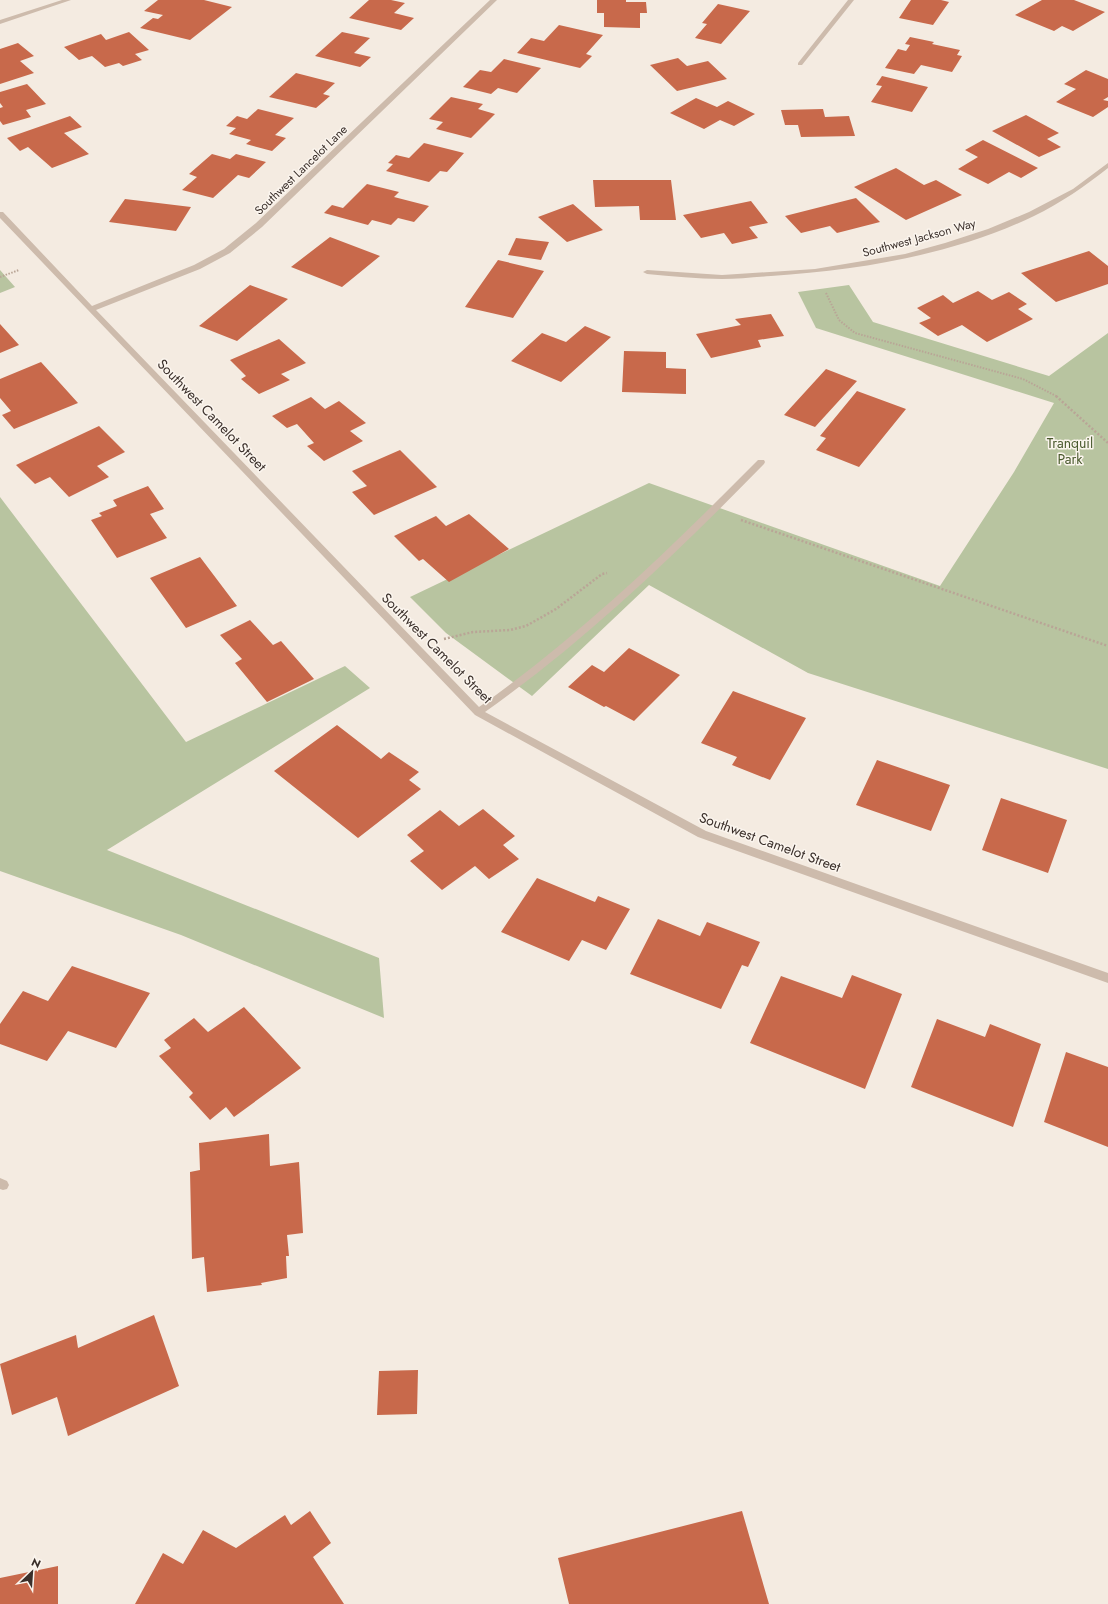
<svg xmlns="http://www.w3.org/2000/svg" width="1108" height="1604" viewBox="0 0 1108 1604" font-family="Jost,sans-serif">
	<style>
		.green { fill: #b8c4a0 }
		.building { fill: #c8694b }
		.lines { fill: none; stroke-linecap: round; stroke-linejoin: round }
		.path-far1 { stroke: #b9a596; stroke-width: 2; stroke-dasharray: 1.5 1.5; stroke-linecap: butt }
		.path { stroke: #b9a596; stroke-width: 2.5; stroke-dasharray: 2 2; stroke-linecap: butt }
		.minor { fill: #cdbbac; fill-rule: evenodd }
		.labels { text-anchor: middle; stroke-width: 3; stroke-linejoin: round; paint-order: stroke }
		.far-street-label { font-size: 12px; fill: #3b302b; stroke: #fbf5ee }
		.street-label { font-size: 14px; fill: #3b302b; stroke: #fbf5ee }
		.park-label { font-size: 14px; fill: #4a5a2e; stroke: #fbf5ee }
	</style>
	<rect width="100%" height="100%" fill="#f4ebe1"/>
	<path class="green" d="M 0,270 L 15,287 L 0,293 Z
		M 849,285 L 873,322 L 1049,376 L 1108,333 L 1108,769 L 808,673 L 649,585 L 532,696 L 446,633 L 410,597 L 649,483 L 940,586 L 1014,472 L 1054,403 L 816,328 L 798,292 Z
		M 0,497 L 186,742 L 345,666 L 370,688 L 107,850 L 379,958 L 384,1018 L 181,935 L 0,871 Z"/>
	<path class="building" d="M 158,0 L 204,0 L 232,7 L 190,40 L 140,28 L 153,18 L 158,19 L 163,15 L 144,11 Z
		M 369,0 L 391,0 L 405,3 L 394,13 L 414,18 L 401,30 L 349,18 Z
		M 597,0 L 626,0 L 626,2 L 646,2 L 647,13 L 640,13 L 640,28 L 604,27 L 604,13 L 597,13 Z
		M 911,0 L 941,0 L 949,2 L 933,25 L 899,18 Z
		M 1042,0 L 1074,0 L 1105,12 L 1073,31 L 1062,26 L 1054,31 L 1015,15 Z
		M 718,4 L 750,11 L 721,44 L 695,38 L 707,24 L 702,23 Z
		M 559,25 L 603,35 L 586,54 L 592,56 L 580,68 L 517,53 L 531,38 L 544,41 Z
		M 129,32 L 149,50 L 135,54 L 142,60 L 123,66 L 119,63 L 105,67 L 92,56 L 79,60 L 64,47 L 101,34 L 106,40 Z
		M 342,32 L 370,38 L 354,53 L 371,57 L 360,67 L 315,56 Z
		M 910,37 L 934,42 L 932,44 L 960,50 L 957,55 L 962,56 L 952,72 L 921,65 L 914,74 L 885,68 L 898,49 L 906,51 L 910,45 L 905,44 Z
		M 18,43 L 34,56 L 20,61 L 34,73 L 0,84 L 0,49 Z
		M 678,58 L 687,66 L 708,61 L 727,79 L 677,91 L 650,65 Z
		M 504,59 L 541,68 L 517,93 L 498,88 L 491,94 L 463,87 L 480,70 L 491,72 Z
		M 1086,70 L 1108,79 L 1108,97 L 1103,100 L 1108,101 L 1108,107 L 1093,117 L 1056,102 L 1076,89 L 1064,84 Z
		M 296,73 L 335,83 L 323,94 L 330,96 L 316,108 L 269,97 Z
		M 882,76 L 928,87 L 912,112 L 871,102 L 882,86 L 876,85 Z
		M 27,84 L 46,104 L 26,110 L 31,117 L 3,125 L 0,121 L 0,108 L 3,107 L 0,103 L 0,92 Z
		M 451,97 L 483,104 L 478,109 L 495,114 L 471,138 L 436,129 L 443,122 L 429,119 Z
		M 696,98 L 717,107 L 728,101 L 755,114 L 734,126 L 720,120 L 704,129 L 670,113 Z
		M 258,109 L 294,118 L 275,135 L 286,138 L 272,151 L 246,144 L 251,140 L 229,134 L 236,128 L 226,126 L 237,116 L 247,119 Z
		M 823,109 L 825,117 L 849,116 L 855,136 L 801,137 L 798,125 L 785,125 L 781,110 Z
		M 1026,115 L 1059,133 L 1047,139 L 1061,147 L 1039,157 L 992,131 Z
		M 70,116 L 82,127 L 64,133 L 89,154 L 52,168 L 28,147 L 20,151 L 7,138 Z
		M 983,140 L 1038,168 L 1021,178 L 1009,172 L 988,184 L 958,169 L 978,157 L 965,150 Z
		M 424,143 L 464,153 L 447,172 L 440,171 L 429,182 L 386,171 L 393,164 L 388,163 L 396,155 L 409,158 Z
		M 212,154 L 230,159 L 236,154 L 266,162 L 249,178 L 238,175 L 213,198 L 182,190 L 197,177 L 189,174 Z
		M 896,168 L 924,185 L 936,180 L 962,195 L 906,220 L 854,187 Z
		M 593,180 L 671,180 L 676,220 L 640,220 L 639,206 L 595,207 Z
		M 367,184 L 399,192 L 394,197 L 429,206 L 414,222 L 398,218 L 391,225 L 372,220 L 368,225 L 324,213 L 332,205 L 343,208 Z
		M 856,198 L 880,222 L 837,233 L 830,226 L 801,233 L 785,216 Z
		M 125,199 L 191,207 L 176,231 L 109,222 Z
		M 751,201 L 768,223 L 749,227 L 758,238 L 732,244 L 724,233 L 701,238 L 683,215 Z
		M 573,204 L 603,230 L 567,242 L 538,217 Z
		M 330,237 L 380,256 L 342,287 L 291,267 Z
		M 516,238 L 549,242 L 541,260 L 508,255 Z
		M 1089,251 L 1108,266 L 1108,284 L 1056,302 L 1021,273 Z
		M 498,260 L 544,271 L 513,318 L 465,307 Z
		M 250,285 L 288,299 L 237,341 L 199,326 Z
		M 978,291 L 992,300 L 1009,292 L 1027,304 L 1018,309 L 1033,319 L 987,342 L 962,325 L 938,336 L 919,323 L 931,318 L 917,308 L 943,295 L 953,303 Z
		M 771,314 L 784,336 L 758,340 L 761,347 L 711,358 L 696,334 L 741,325 L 735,319 Z
		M 0,324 L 19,345 L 0,353 Z
		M 585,326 L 611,337 L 561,382 L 511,361 L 542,333 L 566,342 Z
		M 279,339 L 306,363 L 281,374 L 290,380 L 259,394 L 241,379 L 246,376 L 230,360 Z
		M 624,351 L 666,352 L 666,368 L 686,369 L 686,394 L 622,392 Z
		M 41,362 L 78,403 L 14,429 L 2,415 L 11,411 L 0,398 L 0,379 Z
		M 826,369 L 857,381 L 815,427 L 784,415 Z
		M 857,391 L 906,409 L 859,467 L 816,450 L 826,438 L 820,436 Z
		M 311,397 L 325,409 L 339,401 L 366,423 L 350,431 L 363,441 L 324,461 L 307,446 L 314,443 L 297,424 L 287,428 L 272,416 Z
		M 99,426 L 125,452 L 97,466 L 109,477 L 69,497 L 50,477 L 35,484 L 16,465 Z
		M 400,450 L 437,487 L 374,515 L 352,492 L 367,486 L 352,471 Z
		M 148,486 L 164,509 L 150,514 L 167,538 L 117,558 L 91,520 L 102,516 L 99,513 L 117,506 L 113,500 Z
		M 469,514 L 509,549 L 449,582 L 423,559 L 419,561 L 394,536 L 436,516 L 446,526 Z
		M 200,557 L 237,606 L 186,628 L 150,578 Z
		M 250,620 L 273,645 L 281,641 L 314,679 L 267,702 L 235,663 L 242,659 L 220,635 Z
		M 629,648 L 680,675 L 634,721 L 606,706 L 604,707 L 568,687 L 592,665 L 604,672 Z
		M 733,691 L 806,718 L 770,780 L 732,765 L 737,757 L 701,743 Z
		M 337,725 L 381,759 L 389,752 L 419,772 L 409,780 L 421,789 L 358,838 L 274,771 Z
		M 877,760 L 950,785 L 931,831 L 856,805 Z
		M 1001,798 L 1067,820 L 1048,873 L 982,850 Z
		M 483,809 L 515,836 L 503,845 L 519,859 L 489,879 L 475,866 L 442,890 L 410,861 L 424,851 L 407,835 L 440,810 L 459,826 Z
		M 537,878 L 595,902 L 598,896 L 630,909 L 606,950 L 582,940 L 569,961 L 501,932 Z
		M 658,919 L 700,936 L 707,922 L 760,942 L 748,967 L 742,965 L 721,1009 L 630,974 Z
		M 72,966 L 150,993 L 116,1048 L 68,1031 L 47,1061 L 0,1044 L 0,1024 L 23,991 L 48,1001 Z
		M 852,975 L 902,994 L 865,1089 L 750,1043 L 781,976 L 842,998 Z
		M 244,1007 L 301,1068 L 234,1117 L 226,1107 L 210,1120 L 189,1097 L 193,1093 L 159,1056 L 171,1048 L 164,1040 L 194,1018 L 208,1032 Z
		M 937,1019 L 985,1037 L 990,1024 L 1041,1044 L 1013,1127 L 911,1087 Z
		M 1066,1052 L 1108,1067 L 1108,1147 L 1044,1122 Z
		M 269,1134 L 270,1166 L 299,1162 L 303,1233 L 287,1235 L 289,1256 L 286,1256 L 287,1278 L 261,1283 L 262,1285 L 207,1292 L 204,1257 L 192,1259 L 190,1172 L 200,1170 L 199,1143 Z
		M 154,1315 L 179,1386 L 68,1436 L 57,1397 L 12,1415 L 0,1364 L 76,1335 L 78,1348 Z
		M 418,1370 L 417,1414 L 377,1415 L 379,1371 Z
		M 310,1511 L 331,1543 L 313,1557 L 344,1604 L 135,1604 L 163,1553 L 183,1564 L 203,1530 L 236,1548 L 285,1515 L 291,1525 Z
		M 742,1511 L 769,1604 L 569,1604 L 558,1558 Z
		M 58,1566 L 58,1604 L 0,1604 L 0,1578 Z"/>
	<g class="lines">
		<path class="path-far1" d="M 0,277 L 19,270
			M 826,293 L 839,320 L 855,333 L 1023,379 L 1058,397"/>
		<path class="path" d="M 1056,396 L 1108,443
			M 741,520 L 1108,646
			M 444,639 L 473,632 L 510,630 L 526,626 L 556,609 L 602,574 L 607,573"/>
		<path class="minor" d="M 62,0 L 71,0 L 0,24 L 0,20 Z
			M 490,0 L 497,0 L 262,227 L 230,253 L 200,269 L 96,310 L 479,707 C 581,635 670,549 758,460 L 764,460 L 765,462 L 764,464 C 677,553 588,639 485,712 L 706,831 L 1108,973 L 1108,983 L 698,837 L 475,715 L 0,218 L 0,212 L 3,212 L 92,306 L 194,265 L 224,249 L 256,223 Z
			M 848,0 L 854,0 L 802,65 L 798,65 L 798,63 Z
			M 1108,163 L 1108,168 C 1085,186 1061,203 1034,216 C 953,255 860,270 771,276 C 755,277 738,279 722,279 C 697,279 672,276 647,274 L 643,272 L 647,270 L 722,275 L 815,269 L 905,254 L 945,243 L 988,229 L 1029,212 L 1073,189 Z
			M 0,1178 L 7,1181 L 9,1185 L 7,1189 L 3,1190 L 0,1189 Z"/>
	</g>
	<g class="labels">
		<g class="far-street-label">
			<text transform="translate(301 170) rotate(-44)" y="4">Southwest Lancelot Lane</text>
			<text transform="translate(919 238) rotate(-15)" y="4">Southwest Jackson Way</text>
		</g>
		<g class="street-label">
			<text transform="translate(212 415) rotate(46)" y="5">Southwest Camelot Street</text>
			<text transform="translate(437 648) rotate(45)" y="5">Southwest Camelot Street</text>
			<text transform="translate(770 842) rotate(20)" y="5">Southwest Camelot Street</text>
		</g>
		<g class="park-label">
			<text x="1070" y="448">Tranquil<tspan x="1070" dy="16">Park</tspan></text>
		</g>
	</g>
	<g transform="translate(32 1572) rotate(25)" stroke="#fbf5ee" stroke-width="3" paint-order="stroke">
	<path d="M0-3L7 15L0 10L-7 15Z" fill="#3b302b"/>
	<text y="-6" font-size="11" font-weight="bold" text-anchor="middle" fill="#3b302b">N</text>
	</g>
</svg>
